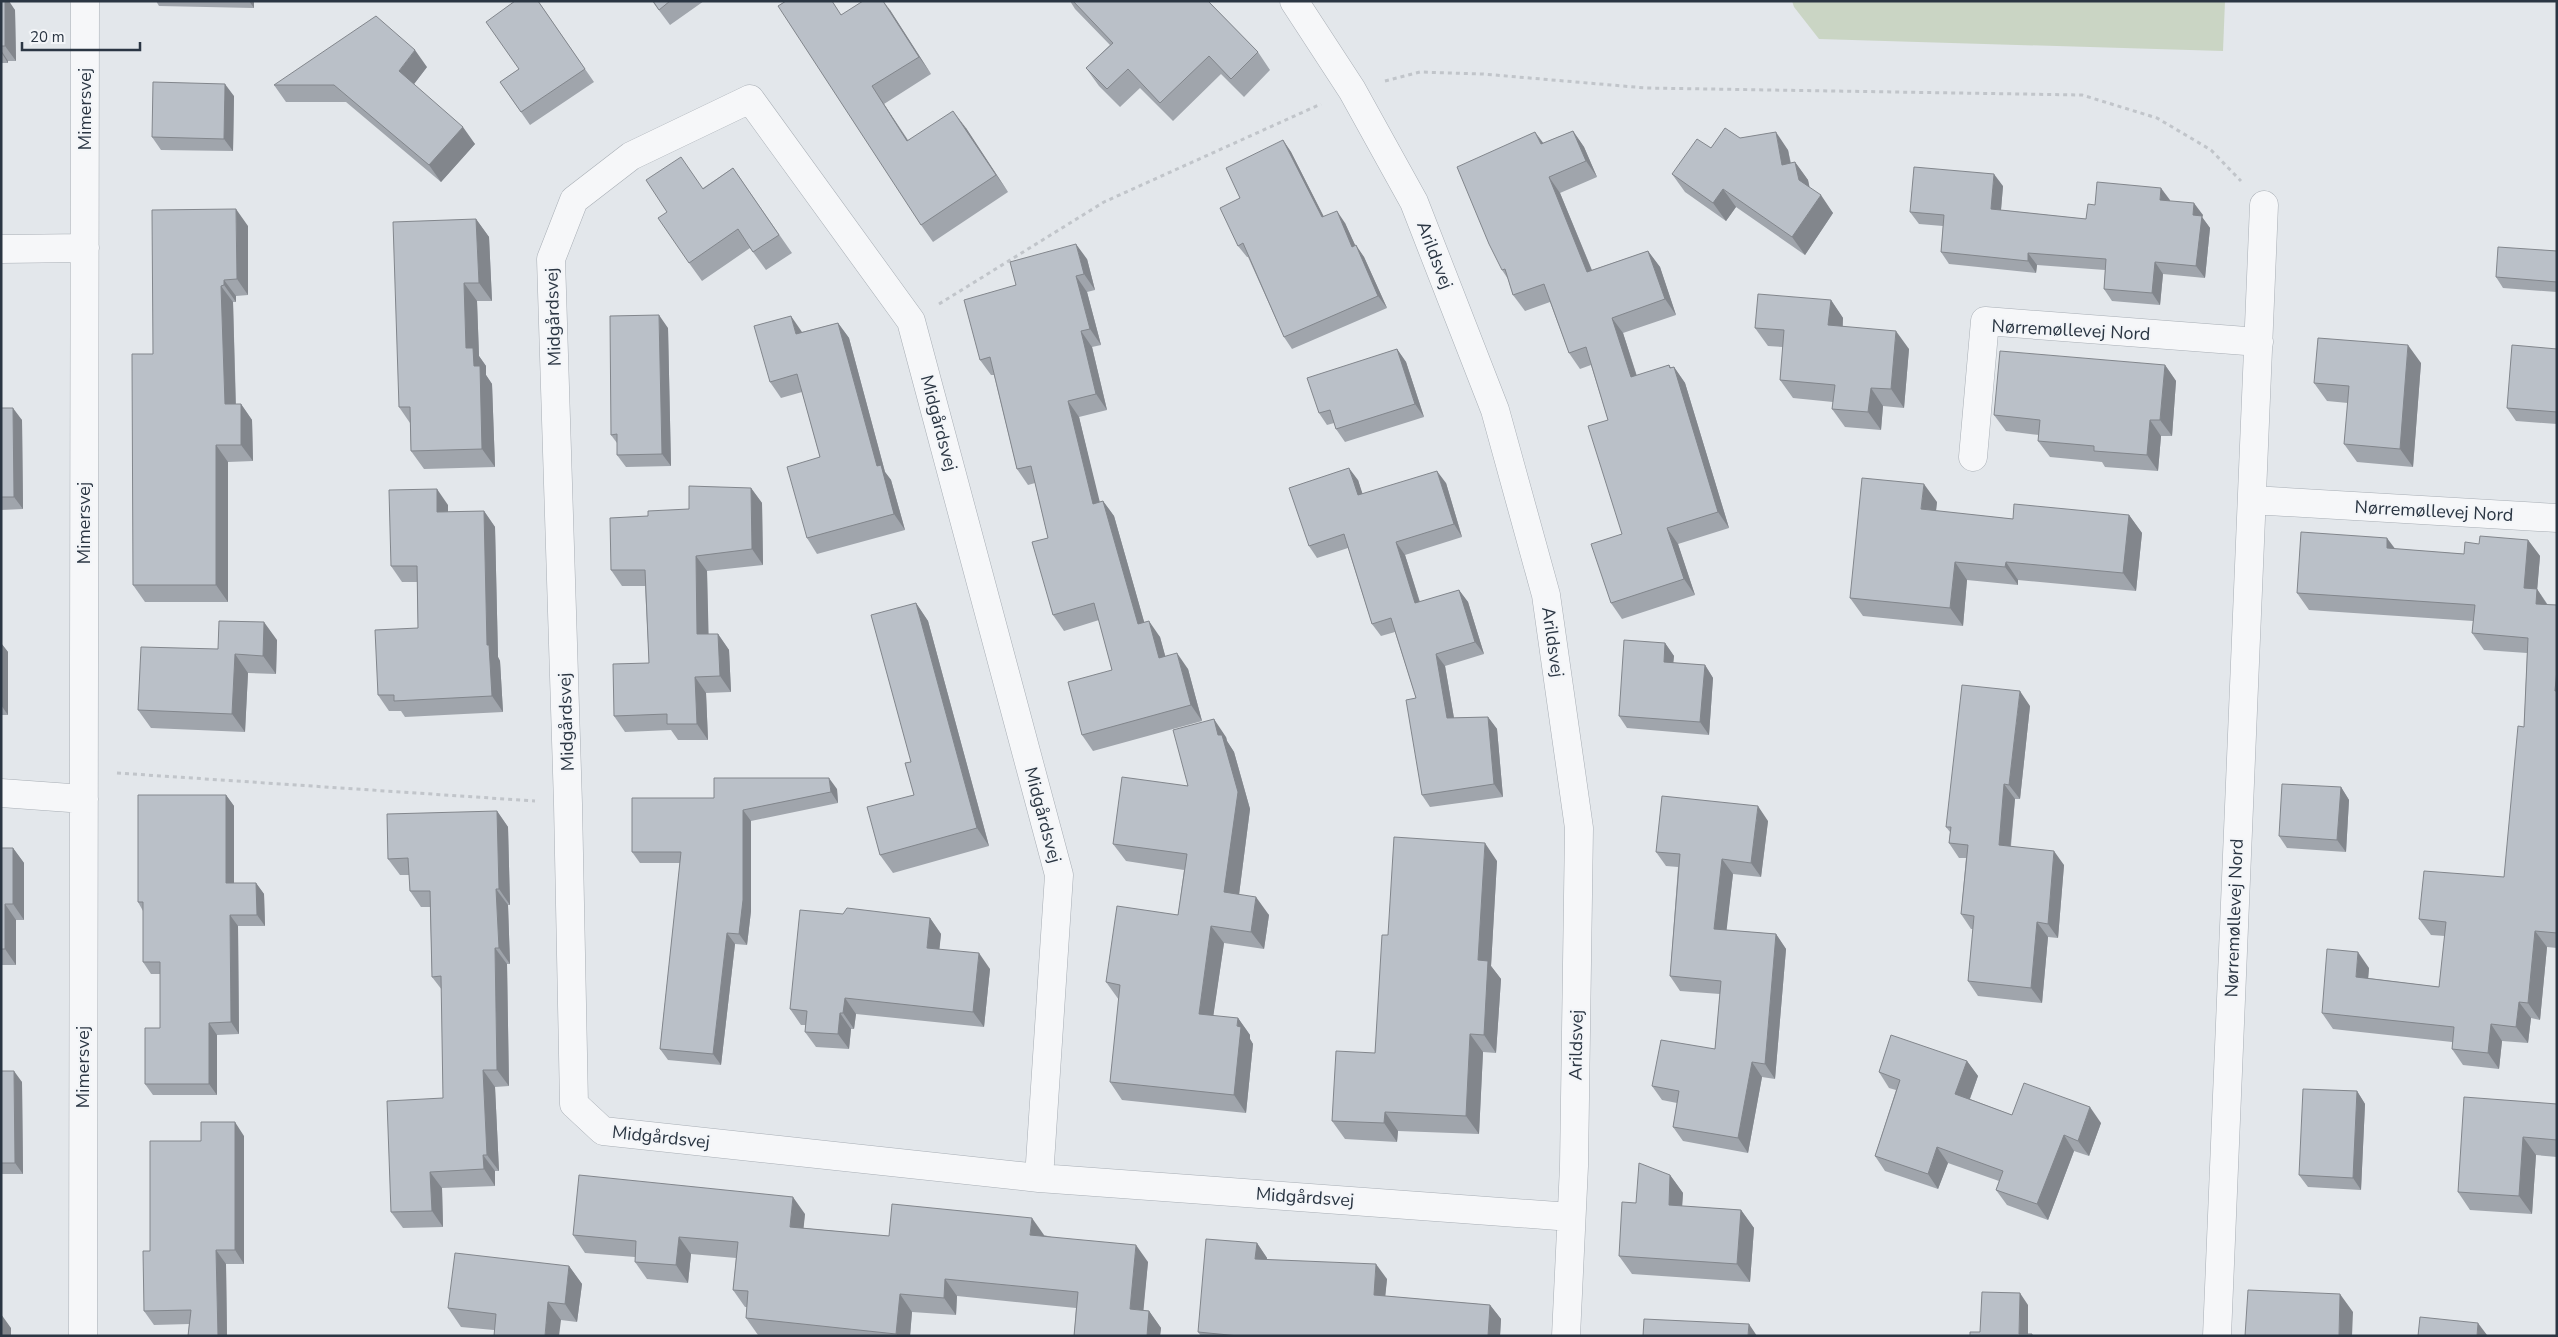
<svg xmlns="http://www.w3.org/2000/svg" width="2558" height="1337" viewBox="0 0 2558 1337" font-family="'Nunito Sans',sans-serif">
	<style>
		.green { fill: #cad5c4 }
		.lines { fill: none; stroke-linecap: round; stroke-linejoin: round }
		.street-casing { stroke: #a8aeb5; stroke-width: 29 }
		.path { stroke: #c1c5ca; stroke-width: 3; stroke-dasharray: 4 4; stroke-linecap: butt }
		.street { stroke: #f6f7f9; stroke-width: 28 }
		.wall { fill: #a0a5ac }
		.shaded-wall { fill: #82868c }
		.building { fill: #bac0c8; stroke: #82868c }
		.labels { text-anchor: middle; stroke-width: 4; stroke-linejoin: round; paint-order: stroke }
		.street-label { font-size: 18px; fill: #2b3643; stroke: #f3f5f8 }
	</style>
	<rect width="100%" height="100%" fill="#e3e7eb"/>
	<path class="green" d="M 1792,1 L 2225,1 L 2223,51 L 1819,39 L 1794,7 Z"/>
	<g class="lines">
		<defs>
			<path id="street" d="M 1294,1 L 1352,90 L 1414,202 L 1495,410 L 1546,595 L 1579,828 L 1574,1166 L 1566,1336
				M 1,249 L 85,248
				M 1973,457 L 1985,321 L 2259,342
				M 2252,500 L 2557,518
				M 1,793 L 84,799
				M 1039,1178 L 1059,875 L 911,321 L 750,99 L 631,156 L 574,200 L 551,259 L 568,804 L 574,1104 L 603,1131 L 1039,1178 L 1571,1217
				M 83,1336 L 85,1
				M 2217,1336 L 2264,205"/>
		</defs>
		<use href="#street" class="street-casing"/>
		<path class="path" d="M 1385,81 L 1420,72 L 1483,74 L 1646,88 L 2082,95 L 2157,118 L 2211,150 L 2241,181
			M 939,304 L 1104,202 L 1321,104
			M 117,773 L 535,801"/>
		<use href="#street" class="street"/>
	</g>
	<path class="wall" d="M 1,1 L 15,10 L 16,61 L 8,61 L 8,63 L 1,63 Z
		M 156,1 L 254,1 L 254,8 L 159,6 Z
		M 538,1 L 594,82 L 530,125 L 500,82 L 519,69 Z
		M 652,1 L 704,1 L 670,25 Z
		M 786,1 L 832,1 L 841,15 L 890,10 L 931,74 L 884,104 L 908,140 L 966,128 L 1008,192 L 933,242 L 921,225 Z
		M 1070,1 L 1208,1 L 1258,52 L 1270,70 L 1244,97 L 1221,74 L 1173,121 L 1140,88 L 1120,107 L 1099,86 L 1086,68 L 1110,45 L 1075,9 Z
		M 427,67 L 414,84 L 475,144 L 441,182 L 346,102 L 286,102 L 274,85 Z
		M 234,96 L 233,151 L 161,150 L 152,137 Z
		M 1573,131 L 1584,147 L 1597,177 L 1560,193 L 1592,270 L 1648,251 L 1660,267 L 1676,315 L 1623,333 L 1637,376 L 1669,365 L 1671,368 L 1674,367 L 1685,383 L 1729,528 L 1678,544 L 1695,595 L 1622,619 L 1611,603 L 1622,534 L 1608,420 L 1591,365 L 1580,369 L 1569,353 L 1550,302 L 1525,311 L 1513,295 L 1508,279 L 1502,270 L 1543,143 Z
		M 1740,138 L 1788,150 L 1791,163 L 1795,162 L 1808,180 L 1809,187 L 1833,213 L 1805,255 L 1736,207 L 1726,221 L 1685,192 L 1672,174 L 1711,148 Z
		M 1283,140 L 1291,152 L 1324,217 L 1345,223 L 1355,245 L 1364,257 L 1387,308 L 1292,349 L 1284,337 L 1248,257 L 1247,257 L 1238,246 L 1240,198 Z
		M 733,168 L 792,253 L 766,270 L 750,248 L 702,281 L 689,263 L 703,188 Z
		M 2003,186 L 2001,210 L 2086,219 L 2095,205 L 2170,200 L 2170,201 L 2203,215 L 2202,217 L 2210,228 L 2205,278 L 2163,274 L 2160,305 L 2112,301 L 2104,289 L 2105,270 L 2037,265 L 2036,273 L 1949,264 L 1941,252 L 1943,226 L 1919,224 L 1910,212 Z
		M 476,219 L 489,237 L 492,301 L 477,301 L 479,356 L 486,366 L 486,375 L 492,384 L 495,467 L 424,469 L 411,451 L 410,423 L 399,407 Z
		M 248,226 L 248,295 L 236,296 L 236,302 L 233,302 L 236,404 L 241,404 L 252,420 L 253,461 L 228,462 L 228,602 L 145,602 L 133,585 L 153,354 Z
		M 2557,251 L 2557,292 L 2503,288 L 2496,277 Z
		M 1087,259 L 1095,290 L 1087,292 L 1101,345 L 1092,347 L 1107,410 L 1079,417 L 1099,502 L 1103,501 L 1114,516 L 1144,622 L 1160,637 L 1165,656 L 1188,669 L 1202,721 L 1093,751 L 1082,735 L 1112,670 L 1099,620 L 1064,631 L 1053,615 L 1048,538 L 1035,483 L 1028,485 L 1017,469 L 994,375 L 991,375 L 980,360 L 1016,285 Z
		M 1831,300 L 1843,318 L 1843,326 L 1909,349 L 1904,408 L 1883,406 L 1881,430 L 1845,427 L 1832,409 L 1833,402 L 1793,398 L 1780,380 L 1783,347 L 1768,346 L 1755,328 Z
		M 838,323 L 849,338 L 885,472 L 891,480 L 905,530 L 817,554 L 807,538 L 820,457 L 802,392 L 781,398 L 770,382 L 802,332 Z
		M 668,328 L 671,466 L 626,467 L 617,455 L 617,443 L 611,435 Z
		M 1397,349 L 1406,362 L 1424,417 L 1345,442 L 1336,429 L 1334,423 L 1327,425 L 1319,413 Z
		M 2557,349 L 2557,424 L 2516,421 L 2507,408 Z
		M 2421,363 L 2413,467 L 2357,462 L 2344,444 L 2348,403 L 2327,401 L 2314,383 Z
		M 2165,365 L 2176,381 L 2172,436 L 2161,436 L 2158,471 L 2105,467 L 2102,462 L 2050,457 L 2038,441 L 2039,435 L 2006,431 L 1994,415 Z
		M 1,408 L 22,420 L 23,509 L 1,510 Z
		M 1358,480 L 1362,494 L 1446,483 L 1462,537 L 1405,555 L 1420,602 L 1459,590 L 1468,602 L 1484,654 L 1445,666 L 1454,718 L 1488,717 L 1497,729 L 1503,797 L 1430,807 L 1422,795 L 1416,698 L 1395,632 L 1381,636 L 1372,624 L 1348,548 L 1317,558 L 1309,546 Z
		M 751,488 L 762,503 L 763,565 L 707,571 L 708,634 L 718,634 L 729,650 L 731,692 L 706,693 L 708,740 L 678,740 L 671,730 L 625,732 L 614,716 L 649,663 L 645,586 L 622,586 L 611,570 L 648,516 L 689,509 Z
		M 1937,502 L 1936,511 L 2013,519 L 2129,515 L 2142,533 L 2136,591 L 2018,580 L 2018,585 L 1967,580 L 1963,626 L 1863,616 L 1850,598 Z
		M 448,505 L 448,512 L 484,511 L 495,527 L 498,657 L 500,661 L 503,712 L 405,717 L 401,711 L 389,711 L 378,695 L 418,628 L 417,582 L 402,582 L 391,566 Z
		M 2528,540 L 2540,556 L 2537,589 L 2548,605 L 2557,605 L 2557,948 L 2547,947 L 2540,1020 L 2531,1018 L 2528,1043 L 2502,1041 L 2499,1069 L 2463,1065 L 2452,1049 L 2452,1042 L 2333,1029 L 2322,1013 L 2369,968 L 2368,978 L 2439,987 L 2445,936 L 2431,935 L 2419,919 L 2504,877 L 2524,727 L 2527,653 L 2484,650 L 2472,633 L 2473,621 L 2309,610 L 2297,593 L 2395,549 L 2464,554 L 2479,544 Z
		M 916,603 L 928,621 L 989,846 L 893,873 L 880,855 L 914,795 L 911,762 Z
		M 277,640 L 276,674 L 248,673 L 245,732 L 151,728 L 138,710 L 218,649 Z
		M 1,643 L 8,652 L 8,715 L 1,715 Z
		M 1665,643 L 1674,656 L 1673,663 L 1705,665 L 1713,678 L 1709,735 L 1627,728 L 1619,716 Z
		M 2030,706 L 2020,799 L 2015,799 L 2011,846 L 2064,865 L 2058,938 L 2048,937 L 2042,1003 L 1978,996 L 1968,981 L 1973,929 L 1971,929 L 1961,914 L 1966,858 L 1959,858 L 1949,843 L 1950,832 L 1946,827 Z
		M 1226,737 L 1227,741 L 1234,752 L 1250,809 L 1239,895 L 1269,915 L 1264,949 L 1224,943 L 1213,1016 L 1238,1018 L 1250,1035 L 1250,1039 L 1253,1044 L 1246,1113 L 1122,1100 L 1110,1082 L 1119,1000 L 1106,982 L 1178,915 L 1184,870 L 1126,861 L 1113,844 L 1188,786 Z
		M 2341,787 L 2349,800 L 2346,852 L 2287,848 L 2279,836 Z
		M 837,789 L 838,803 L 751,821 L 751,911 L 747,945 L 735,944 L 721,1065 L 668,1060 L 660,1049 L 680,863 L 640,863 L 632,852 L 714,798 Z
		M 226,795 L 234,806 L 234,883 L 256,883 L 264,894 L 265,926 L 238,926 L 239,1034 L 217,1035 L 217,1095 L 153,1095 L 145,1084 L 160,1028 L 160,974 L 151,974 L 143,962 L 143,911 L 138,902 Z
		M 497,811 L 508,827 L 510,905 L 508,905 L 510,964 L 507,964 L 509,1086 L 495,1087 L 499,1171 L 495,1171 L 495,1186 L 442,1188 L 443,1227 L 403,1228 L 391,1212 L 443,1098 L 442,990 L 432,977 L 430,907 L 421,907 L 410,891 L 409,875 L 400,875 L 388,859 Z
		M 1768,821 L 1761,877 L 1733,874 L 1726,930 L 1776,934 L 1786,949 L 1775,1079 L 1762,1077 L 1748,1153 L 1683,1141 L 1673,1127 L 1677,1103 L 1662,1100 L 1652,1086 L 1715,1049 L 1720,994 L 1680,991 L 1670,976 L 1678,867 L 1666,866 L 1656,852 Z
		M 1,848 L 13,848 L 24,863 L 24,920 L 16,920 L 16,965 L 1,965 Z
		M 1497,861 L 1491,966 L 1501,979 L 1496,1053 L 1483,1052 L 1479,1134 L 1398,1131 L 1397,1142 L 1345,1139 L 1332,1121 L 1375,1053 L 1388,935 Z
		M 843,914 L 930,918 L 941,934 L 939,949 L 990,969 L 984,1027 L 856,1014 L 854,1029 L 851,1029 L 849,1049 L 816,1047 L 805,1032 L 806,1025 L 801,1025 L 790,1009 Z
		M 1,1040 L 2,1041 L 2,1071 L 22,1082 L 23,1174 L 1,1174 Z
		M 1967,1061 L 1978,1076 L 1970,1099 L 2012,1115 L 2101,1123 L 2089,1156 L 2074,1151 L 2048,1220 L 2007,1205 L 1996,1190 L 1999,1181 L 1948,1163 L 1938,1189 L 1885,1171 L 1875,1156 L 1896,1090 L 1889,1088 L 1879,1072 Z
		M 2357,1091 L 2365,1104 L 2361,1190 L 2308,1187 L 2299,1175 Z
		M 2557,1104 L 2557,1157 L 2536,1155 L 2532,1214 L 2470,1210 L 2458,1192 Z
		M 244,1136 L 244,1264 L 226,1264 L 227,1336 L 188,1336 L 189,1324 L 154,1325 L 144,1311 L 150,1251 L 201,1141 Z
		M 1670,1175 L 1683,1193 L 1682,1206 L 1741,1210 L 1754,1228 L 1750,1282 L 1632,1274 L 1619,1256 L 1636,1203 Z
		M 805,1214 L 803,1228 L 889,1236 L 1044,1235 L 1148,1262 L 1143,1310 L 1149,1311 L 1161,1328 L 1160,1336 L 1074,1336 L 1076,1308 L 957,1296 L 956,1315 L 912,1312 L 910,1336 L 764,1336 L 758,1335 L 746,1318 L 747,1307 L 745,1307 L 733,1290 L 736,1258 L 691,1254 L 688,1283 L 647,1279 L 635,1262 L 635,1257 L 585,1253 L 573,1235 Z
		M 1257,1243 L 1267,1258 L 1267,1260 L 1387,1279 L 1385,1296 L 1490,1305 L 1501,1319 L 1500,1336 L 1201,1336 L 1198,1332 Z
		M 569,1266 L 582,1284 L 577,1322 L 561,1320 L 494,1330 L 461,1327 L 448,1308 Z"/>
	<path class="shaded-wall" d="M 5,1 L 9,1 L 15,10 L 16,61 L 5,46 Z
		M 249,1 L 254,1 L 254,8 Z
		M 883,1 L 890,10 L 931,74 L 919,57 Z
		M 1,50 L 8,61 L 8,63 L 1,52 Z
		M 415,50 L 427,67 L 411,88 L 399,71 Z
		M 225,84 L 234,96 L 233,151 L 224,139 Z
		M 872,86 L 884,104 L 919,158 L 907,141 Z
		M 953,111 L 966,128 L 1008,192 L 996,175 Z
		M 463,127 L 475,144 L 441,182 L 429,165 Z
		M 1573,131 L 1584,147 L 1597,177 L 1586,161 Z
		M 1535,132 L 1547,148 L 1541,144 Z
		M 1776,132 L 1788,150 L 1794,183 L 1782,165 Z
		M 1283,140 L 1291,152 L 1330,229 L 1322,217 Z
		M 1795,162 L 1808,180 L 1812,198 L 1799,180 Z
		M 1994,174 L 2003,186 L 2000,221 L 1991,209 Z
		M 1549,177 L 1560,193 L 1599,288 L 1587,272 Z
		M 2161,188 L 2170,200 L 2169,212 L 2160,200 Z
		M 1723,189 L 1736,207 L 1726,221 L 1713,203 Z
		M 1821,195 L 1833,213 L 1805,255 L 1792,237 Z
		M 2194,203 L 2203,215 L 2202,217 L 2210,228 L 2205,278 L 2196,266 L 2193,215 Z
		M 236,209 L 248,226 L 248,295 L 237,279 Z
		M 1337,211 L 1345,223 L 1361,258 L 1352,247 Z
		M 476,219 L 489,237 L 492,301 L 479,283 Z
		M 1076,244 L 1087,259 L 1095,290 L 1084,274 Z
		M 1356,245 L 1364,257 L 1387,308 L 1378,296 Z
		M 1648,251 L 1660,267 L 1676,315 L 1665,299 Z
		M 2028,253 L 2037,265 L 2036,273 L 2028,261 Z
		M 2155,262 L 2163,274 L 2160,305 L 2152,293 Z
		M 1076,276 L 1087,292 L 1101,345 L 1090,329 Z
		M 224,280 L 236,296 L 236,302 L 224,285 Z
		M 464,283 L 477,301 L 479,356 L 486,366 L 486,375 L 492,384 L 495,467 L 482,449 L 474,366 L 466,348 Z
		M 221,286 L 233,302 L 236,420 L 225,404 Z
		M 1831,300 L 1843,318 L 1841,343 L 1828,325 Z
		M 659,315 L 668,328 L 671,466 L 662,454 Z
		M 791,316 L 802,332 L 806,349 L 796,334 Z
		M 1612,318 L 1623,333 L 1642,393 L 1631,377 Z
		M 838,323 L 849,338 L 885,472 L 891,480 L 905,530 L 894,514 L 877,466 Z
		M 1081,331 L 1092,347 L 1107,410 L 1096,394 Z
		M 1896,331 L 1909,349 L 1904,408 L 1891,389 Z
		M 2408,345 L 2421,363 L 2413,467 L 2400,449 Z
		M 1397,349 L 1406,362 L 1424,417 L 1415,404 Z
		M 1669,365 L 1677,377 L 1674,367 L 1685,383 L 1729,528 L 1718,512 Z
		M 2165,365 L 2176,381 L 2172,436 L 2160,420 Z
		M 1871,388 L 1883,406 L 1881,430 L 1868,412 Z
		M 1068,401 L 1079,417 L 1104,519 L 1093,504 Z
		M 241,404 L 252,420 L 253,461 L 241,445 Z
		M 13,408 L 22,420 L 23,509 L 14,497 Z
		M 2150,420 L 2161,436 L 2158,471 L 2147,455 Z
		M 216,445 L 228,462 L 228,602 L 216,585 Z
		M 1349,468 L 1358,480 L 1367,507 L 1358,495 Z
		M 1437,471 L 1446,483 L 1462,537 L 1454,524 Z
		M 1924,484 L 1937,502 L 1934,527 L 1921,509 Z
		M 751,488 L 762,503 L 763,565 L 752,549 Z
		M 437,489 L 448,505 L 448,528 L 437,512 Z
		M 1103,501 L 1114,516 L 1149,639 L 1138,624 Z
		M 484,511 L 495,527 L 498,657 L 500,661 L 503,712 L 492,696 L 487,645 Z
		M 2129,515 L 2142,533 L 2136,591 L 2123,573 Z
		M 1667,528 L 1678,544 L 1695,595 L 1684,579 Z
		M 2387,538 L 2399,554 L 2387,548 Z
		M 2528,540 L 2540,556 L 2536,604 L 2524,588 Z
		M 1396,542 L 1405,555 L 1424,616 L 1415,603 Z
		M 696,556 L 707,571 L 709,650 L 697,634 Z
		M 1955,562 L 1967,580 L 1963,626 L 1950,608 Z
		M 2006,562 L 2018,580 L 2018,585 L 2005,567 Z
		M 2537,589 L 2548,606 L 2536,604 Z
		M 1459,590 L 1468,602 L 1484,654 L 1475,642 Z
		M 916,603 L 928,621 L 989,846 L 977,828 Z
		M 1149,621 L 1160,637 L 1170,673 L 1159,658 Z
		M 264,622 L 277,640 L 276,674 L 263,656 Z
		M 718,634 L 729,650 L 731,692 L 720,676 Z
		M 1,643 L 8,652 L 8,715 L 1,705 Z
		M 1665,643 L 1674,656 L 1672,675 L 1664,662 Z
		M 1177,653 L 1188,669 L 1202,721 L 1191,705 Z
		M 235,654 L 248,673 L 245,732 L 232,714 Z
		M 1436,654 L 1445,666 L 1456,730 L 1447,718 Z
		M 1705,665 L 1713,678 L 1709,735 L 1700,722 Z
		M 2557,669 L 2557,694 L 2555,691 Z
		M 695,677 L 706,693 L 708,740 L 697,724 Z
		M 2020,691 L 2030,706 L 2020,799 L 2009,785 Z
		M 1488,717 L 1497,729 L 1503,797 L 1494,784 Z
		M 1214,719 L 1226,737 L 1227,741 L 1234,752 L 1250,809 L 1237,910 L 1224,892 Z
		M 829,778 L 837,789 L 838,803 L 831,792 Z
		M 2004,784 L 2015,799 L 2009,860 L 1999,845 Z
		M 2341,787 L 2349,800 L 2346,852 L 2337,840 Z
		M 226,795 L 234,806 L 234,894 L 226,883 Z
		M 1758,806 L 1768,821 L 1761,877 L 1751,863 Z
		M 743,810 L 751,821 L 751,911 L 747,945 L 739,934 Z
		M 497,811 L 508,827 L 510,905 L 499,889 Z
		M 1485,843 L 1497,861 L 1491,966 L 1501,979 L 1496,1053 L 1484,1035 L 1478,960 Z
		M 13,848 L 24,863 L 24,920 L 13,904 Z
		M 2054,851 L 2064,865 L 2058,938 L 2048,924 Z
		M 1722,859 L 1733,874 L 1725,944 L 1714,929 Z
		M 256,883 L 264,894 L 265,926 L 257,915 Z
		M 496,889 L 508,905 L 510,964 L 499,948 Z
		M 1256,897 L 1269,915 L 1264,949 L 1251,932 Z
		M 5,904 L 16,920 L 16,965 L 5,949 Z
		M 230,915 L 238,926 L 239,1034 L 231,1022 Z
		M 930,918 L 941,934 L 938,963 L 927,948 Z
		M 2037,922 L 2048,937 L 2042,1003 L 2031,988 Z
		M 1211,926 L 1224,943 L 1211,1032 L 1199,1014 Z
		M 2535,931 L 2547,947 L 2540,1020 L 2528,1003 Z
		M 727,933 L 735,944 L 721,1065 L 713,1054 Z
		M 1776,934 L 1786,949 L 1775,1079 L 1765,1064 Z
		M 495,948 L 507,964 L 509,1086 L 497,1070 Z
		M 2358,952 L 2369,968 L 2367,993 L 2356,977 Z
		M 979,953 L 990,969 L 984,1027 L 973,1012 Z
		M 845,998 L 856,1014 L 854,1029 L 843,1013 Z
		M 2519,1002 L 2531,1018 L 2528,1043 L 2516,1027 Z
		M 840,1013 L 851,1029 L 849,1049 L 838,1034 Z
		M 1238,1018 L 1250,1035 L 1250,1039 L 1253,1044 L 1246,1113 L 1234,1095 Z
		M 209,1023 L 217,1035 L 217,1095 L 209,1084 Z
		M 2491,1024 L 2502,1041 L 2499,1069 L 2488,1053 Z
		M 1470,1034 L 1483,1052 L 1479,1134 L 1466,1116 Z
		M 1,1040 L 2,1041 L 2,1082 L 1,1081 Z
		M 1967,1061 L 1978,1076 L 1966,1109 L 1955,1094 Z
		M 1752,1062 L 1762,1077 L 1748,1153 L 1738,1138 Z
		M 483,1070 L 495,1087 L 499,1171 L 487,1155 Z
		M 14,1071 L 22,1082 L 23,1174 L 15,1163 Z
		M 2357,1091 L 2365,1104 L 2361,1190 L 2353,1178 Z
		M 2090,1107 L 2101,1123 L 2089,1156 L 2078,1141 Z
		M 1385,1112 L 1398,1131 L 1397,1142 L 1384,1123 Z
		M 235,1122 L 244,1136 L 244,1264 L 235,1250 Z
		M 2064,1135 L 2074,1151 L 2048,1220 L 2037,1204 Z
		M 2523,1137 L 2536,1155 L 2532,1214 L 2519,1196 Z
		M 1937,1147 L 1948,1163 L 1938,1189 L 1928,1174 Z
		M 483,1155 L 495,1171 L 495,1186 L 484,1169 Z
		M 430,1172 L 442,1188 L 443,1227 L 432,1211 Z
		M 1670,1175 L 1683,1193 L 1681,1223 L 1669,1205 Z
		M 793,1197 L 805,1214 L 802,1244 L 790,1227 Z
		M 1741,1210 L 1754,1228 L 1750,1282 L 1737,1264 Z
		M 1032,1218 L 1044,1235 L 1042,1252 L 1030,1235 Z
		M 679,1237 L 691,1254 L 688,1283 L 676,1265 Z
		M 1257,1243 L 1267,1258 L 1266,1274 L 1255,1259 Z
		M 1136,1245 L 1148,1262 L 1142,1326 L 1130,1309 Z
		M 216,1250 L 226,1264 L 227,1336 L 218,1336 Z
		M 1376,1264 L 1387,1279 L 1384,1309 L 1374,1295 Z
		M 569,1266 L 582,1284 L 577,1322 L 565,1304 Z
		M 945,1279 L 957,1296 L 956,1315 L 944,1298 Z
		M 2020,1293 L 2028,1305 L 2028,1336 L 2019,1334 Z
		M 900,1294 L 912,1312 L 910,1336 L 898,1336 L 896,1334 Z
		M 2340,1294 L 2353,1312 L 2352,1336 L 2339,1336 Z
		M 548,1302 L 561,1320 L 559,1336 L 545,1336 Z
		M 1490,1305 L 1501,1319 L 1500,1336 L 1488,1336 Z
		M 1149,1311 L 1161,1328 L 1160,1336 L 1147,1336 Z
		M 1,1314 L 11,1328 L 11,1336 L 1,1336 Z
		M 2478,1323 L 2487,1335 L 2487,1336 L 2477,1336 Z
		M 1749,1324 L 1757,1336 L 1748,1336 Z"/>
	<path class="building" d="M 1,1 L 5,1 L 5,46 L 1,46 Z
		M 515,1 L 538,1 L 585,69 L 521,112 L 500,82 L 519,69 L 486,22 Z
		M 653,1 L 670,1 L 659,10 Z
		M 786,1 L 832,1 L 841,15 L 863,1 L 883,1 L 919,57 L 872,86 L 907,141 L 953,111 L 996,175 L 921,225 L 778,6 Z
		M 1073,1 L 1208,1 L 1258,52 L 1231,79 L 1209,56 L 1160,103 L 1128,69 L 1107,89 L 1086,68 L 1113,43 Z
		M 376,16 L 415,50 L 399,71 L 463,127 L 429,165 L 334,85 L 274,85 Z
		M 153,82 L 225,84 L 224,139 L 152,137 Z
		M 1725,128 L 1740,138 L 1776,132 L 1782,165 L 1795,162 L 1799,180 L 1821,195 L 1792,237 L 1723,189 L 1713,203 L 1672,174 L 1697,139 L 1711,148 Z
		M 1573,131 L 1586,161 L 1549,177 L 1587,272 L 1648,251 L 1665,299 L 1612,318 L 1631,377 L 1669,365 L 1670,368 L 1674,367 L 1718,512 L 1667,528 L 1684,579 L 1611,603 L 1591,544 L 1622,534 L 1588,426 L 1608,420 L 1586,347 L 1569,353 L 1544,284 L 1513,295 L 1505,269 L 1502,270 L 1489,244 L 1457,167 L 1535,132 L 1541,144 Z
		M 1283,140 L 1322,217 L 1337,211 L 1352,247 L 1356,245 L 1378,296 L 1284,337 L 1243,243 L 1238,246 L 1220,208 L 1240,198 L 1226,168 Z
		M 681,157 L 703,189 L 733,168 L 779,235 L 753,252 L 738,229 L 689,263 L 658,218 L 667,212 L 646,180 Z
		M 1914,167 L 1994,174 L 1991,209 L 2086,219 L 2088,204 L 2095,205 L 2097,182 L 2161,188 L 2160,200 L 2194,203 L 2193,215 L 2202,216 L 2196,266 L 2155,262 L 2152,293 L 2104,289 L 2106,259 L 2028,253 L 2028,261 L 1941,252 L 1944,215 L 1910,212 Z
		M 236,209 L 237,279 L 224,280 L 224,285 L 221,286 L 225,404 L 241,404 L 241,445 L 216,445 L 216,585 L 133,585 L 132,354 L 153,354 L 152,210 Z
		M 476,219 L 479,283 L 464,283 L 466,348 L 473,348 L 474,366 L 480,366 L 482,449 L 411,451 L 410,407 L 399,407 L 393,222 Z
		M 1076,244 L 1084,274 L 1076,276 L 1090,329 L 1081,331 L 1096,394 L 1068,401 L 1093,504 L 1103,501 L 1138,624 L 1149,621 L 1159,658 L 1177,653 L 1191,705 L 1082,735 L 1068,682 L 1112,670 L 1094,603 L 1053,615 L 1032,542 L 1048,538 L 1031,466 L 1017,469 L 990,357 L 980,360 L 964,300 L 1016,285 L 1010,262 Z
		M 2498,247 L 2557,251 L 2557,282 L 2496,277 Z
		M 1758,294 L 1831,300 L 1828,325 L 1896,331 L 1891,389 L 1871,388 L 1868,412 L 1832,409 L 1835,385 L 1780,380 L 1784,330 L 1755,328 Z
		M 659,315 L 662,454 L 617,455 L 617,434 L 611,435 L 610,316 Z
		M 791,316 L 796,334 L 838,323 L 877,466 L 881,465 L 894,514 L 807,538 L 787,467 L 820,457 L 797,374 L 770,382 L 754,326 Z
		M 2318,338 L 2408,345 L 2400,449 L 2344,444 L 2349,386 L 2314,383 Z
		M 2512,345 L 2557,349 L 2557,412 L 2507,408 Z
		M 1397,349 L 1415,404 L 1336,429 L 1330,410 L 1319,413 L 1307,378 Z
		M 2000,351 L 2165,365 L 2160,420 L 2150,420 L 2147,455 L 2094,451 L 2094,446 L 2038,441 L 2040,420 L 1994,415 Z
		M 1,408 L 13,408 L 14,497 L 1,497 Z
		M 1349,468 L 1358,495 L 1437,471 L 1454,524 L 1396,542 L 1415,603 L 1459,590 L 1475,642 L 1436,654 L 1447,718 L 1488,717 L 1494,784 L 1422,795 L 1406,700 L 1416,698 L 1391,618 L 1372,624 L 1344,534 L 1309,546 L 1289,488 Z
		M 1862,478 L 1924,484 L 1921,509 L 2013,519 L 2014,504 L 2129,515 L 2123,573 L 2006,562 L 2005,567 L 1955,562 L 1950,608 L 1850,598 Z
		M 689,486 L 751,488 L 752,549 L 696,556 L 697,634 L 718,634 L 720,676 L 695,677 L 697,724 L 667,724 L 667,714 L 614,716 L 613,664 L 649,663 L 645,570 L 611,570 L 610,518 L 648,516 L 648,511 L 689,509 Z
		M 437,489 L 437,512 L 484,511 L 487,645 L 489,645 L 492,696 L 394,701 L 394,695 L 378,695 L 375,630 L 418,628 L 417,566 L 391,566 L 389,490 Z
		M 2301,532 L 2387,538 L 2387,548 L 2464,554 L 2465,542 L 2479,544 L 2480,536 L 2528,540 L 2524,588 L 2537,589 L 2536,604 L 2557,605 L 2557,669 L 2555,691 L 2557,691 L 2557,933 L 2535,931 L 2528,1003 L 2519,1002 L 2516,1027 L 2491,1024 L 2488,1053 L 2452,1049 L 2454,1027 L 2322,1013 L 2327,949 L 2358,952 L 2356,977 L 2439,987 L 2446,922 L 2419,919 L 2424,871 L 2504,877 L 2518,726 L 2524,727 L 2528,638 L 2472,633 L 2475,605 L 2297,593 Z
		M 916,603 L 977,828 L 880,855 L 867,807 L 914,795 L 905,763 L 911,762 L 871,615 Z
		M 219,621 L 264,622 L 263,656 L 235,654 L 232,714 L 138,710 L 141,647 L 218,649 Z
		M 1624,640 L 1665,643 L 1664,662 L 1705,665 L 1700,722 L 1619,716 Z
		M 1962,685 L 2020,691 L 2009,785 L 2004,784 L 1999,845 L 2054,851 L 2048,924 L 2037,922 L 2031,988 L 1968,981 L 1974,916 L 1961,914 L 1968,845 L 1949,843 L 1951,827 L 1946,827 Z
		M 1214,719 L 1218,735 L 1222,735 L 1238,792 L 1224,892 L 1256,897 L 1251,932 L 1211,926 L 1199,1014 L 1238,1018 L 1237,1026 L 1241,1027 L 1234,1095 L 1110,1082 L 1120,985 L 1106,982 L 1117,906 L 1178,915 L 1187,854 L 1113,844 L 1122,777 L 1188,786 L 1173,730 Z
		M 714,778 L 829,778 L 831,792 L 743,810 L 743,900 L 739,934 L 727,933 L 713,1054 L 660,1049 L 681,852 L 632,852 L 632,798 L 714,798 Z
		M 2282,784 L 2341,787 L 2337,840 L 2279,836 Z
		M 138,795 L 226,795 L 226,883 L 256,883 L 257,915 L 230,915 L 231,1022 L 209,1023 L 209,1084 L 145,1084 L 145,1028 L 160,1028 L 160,962 L 143,962 L 143,902 L 138,902 Z
		M 1662,796 L 1758,806 L 1751,863 L 1722,859 L 1714,929 L 1776,934 L 1765,1064 L 1752,1062 L 1738,1138 L 1673,1127 L 1679,1091 L 1652,1086 L 1661,1040 L 1715,1049 L 1721,981 L 1670,976 L 1680,854 L 1656,852 Z
		M 497,811 L 499,889 L 496,889 L 499,948 L 495,948 L 497,1070 L 483,1070 L 487,1155 L 483,1155 L 484,1169 L 430,1172 L 432,1211 L 391,1212 L 387,1101 L 443,1098 L 441,976 L 432,977 L 430,891 L 410,891 L 408,858 L 388,859 L 387,814 Z
		M 1394,837 L 1485,843 L 1478,960 L 1488,961 L 1484,1035 L 1470,1034 L 1466,1116 L 1385,1112 L 1384,1123 L 1332,1121 L 1336,1051 L 1375,1053 L 1382,935 L 1388,935 Z
		M 1,848 L 13,848 L 13,904 L 5,904 L 5,949 L 1,949 Z
		M 847,908 L 930,918 L 927,948 L 979,953 L 973,1012 L 845,998 L 843,1013 L 840,1013 L 838,1034 L 805,1032 L 807,1011 L 790,1009 L 800,910 L 843,914 Z
		M 1891,1035 L 1967,1061 L 1955,1094 L 2012,1115 L 2024,1083 L 2090,1107 L 2078,1141 L 2064,1135 L 2037,1204 L 1996,1190 L 2003,1171 L 1937,1147 L 1928,1174 L 1875,1156 L 1900,1080 L 1879,1072 Z
		M 1,1071 L 14,1071 L 15,1163 L 1,1163 Z
		M 2303,1089 L 2357,1091 L 2353,1178 L 2299,1175 Z
		M 2464,1097 L 2557,1104 L 2557,1140 L 2523,1137 L 2519,1196 L 2458,1192 Z
		M 201,1122 L 235,1122 L 235,1250 L 216,1250 L 218,1336 L 188,1336 L 191,1310 L 144,1311 L 143,1251 L 150,1251 L 150,1141 L 201,1141 Z
		M 1639,1163 L 1670,1175 L 1669,1205 L 1741,1210 L 1737,1264 L 1619,1256 L 1622,1202 L 1636,1203 Z
		M 579,1175 L 793,1197 L 790,1227 L 889,1236 L 892,1204 L 1032,1218 L 1030,1235 L 1136,1245 L 1130,1309 L 1149,1311 L 1147,1336 L 1074,1336 L 1078,1292 L 945,1279 L 944,1298 L 900,1294 L 896,1334 L 746,1318 L 748,1291 L 733,1290 L 738,1242 L 679,1237 L 676,1265 L 635,1262 L 636,1241 L 573,1235 Z
		M 1206,1239 L 1257,1243 L 1255,1259 L 1376,1264 L 1374,1295 L 1490,1305 L 1488,1336 L 1239,1336 L 1198,1332 Z
		M 455,1253 L 569,1266 L 565,1304 L 548,1302 L 545,1336 L 494,1336 L 496,1314 L 448,1308 Z
		M 2248,1290 L 2340,1294 L 2339,1336 L 2245,1336 Z
		M 1982,1292 L 2020,1293 L 2019,1334 L 2032,1334 L 2032,1336 L 1970,1336 L 1970,1332 L 1980,1332 Z
		M 2420,1317 L 2478,1323 L 2477,1336 L 2418,1336 Z
		M 1644,1319 L 1749,1324 L 1748,1336 L 1643,1336 Z"/>
	<g class="labels">
		<g class="street-label">
			<text transform="translate(85 109) rotate(-90)" y="6">Mimersvej</text>
			<text transform="translate(1435 255) rotate(69)" y="6">Arildsvej</text>
			<text transform="translate(553 317) rotate(-92)" y="6">Midgårdsvej</text>
			<text transform="translate(2071 330) rotate(3)" y="6">Nørremøllevej Nord</text>
			<text transform="translate(939 423) rotate(75)" y="6">Midgårdsvej</text>
			<text transform="translate(2434 511) rotate(3)" y="6">Nørremøllevej Nord</text>
			<text transform="translate(84 523) rotate(-90)" y="6">Mimersvej</text>
			<text transform="translate(1553 642) rotate(82)" y="6">Arildsvej</text>
			<text transform="translate(566 722) rotate(-92)" y="6">Midgårdsvej</text>
			<text transform="translate(1043 815) rotate(75)" y="6">Midgårdsvej</text>
			<text transform="translate(2234 918) rotate(-88)" y="6">Nørremøllevej Nord</text>
			<text transform="translate(1576 1045) rotate(-89)" y="6">Arildsvej</text>
			<text transform="translate(83 1067) rotate(-90)" y="6">Mimersvej</text>
			<text transform="translate(661 1137) rotate(6)" y="6">Midgårdsvej</text>
			<text transform="translate(1305 1197) rotate(4)" y="6">Midgårdsvej</text>
		</g>
	</g>
	<rect width="2558" height="1337" fill="none" stroke="#2b3643" stroke-width="5"/>
	<path d="M22 42v8h118v-8" fill="none" stroke="#2b3643" stroke-width="2.5"/>
	<text x="30" y="42" font-size="15" fill="#2b3643" stroke="#f3f5f8" stroke-width="4" paint-order="stroke">20 m</text>
</svg>
